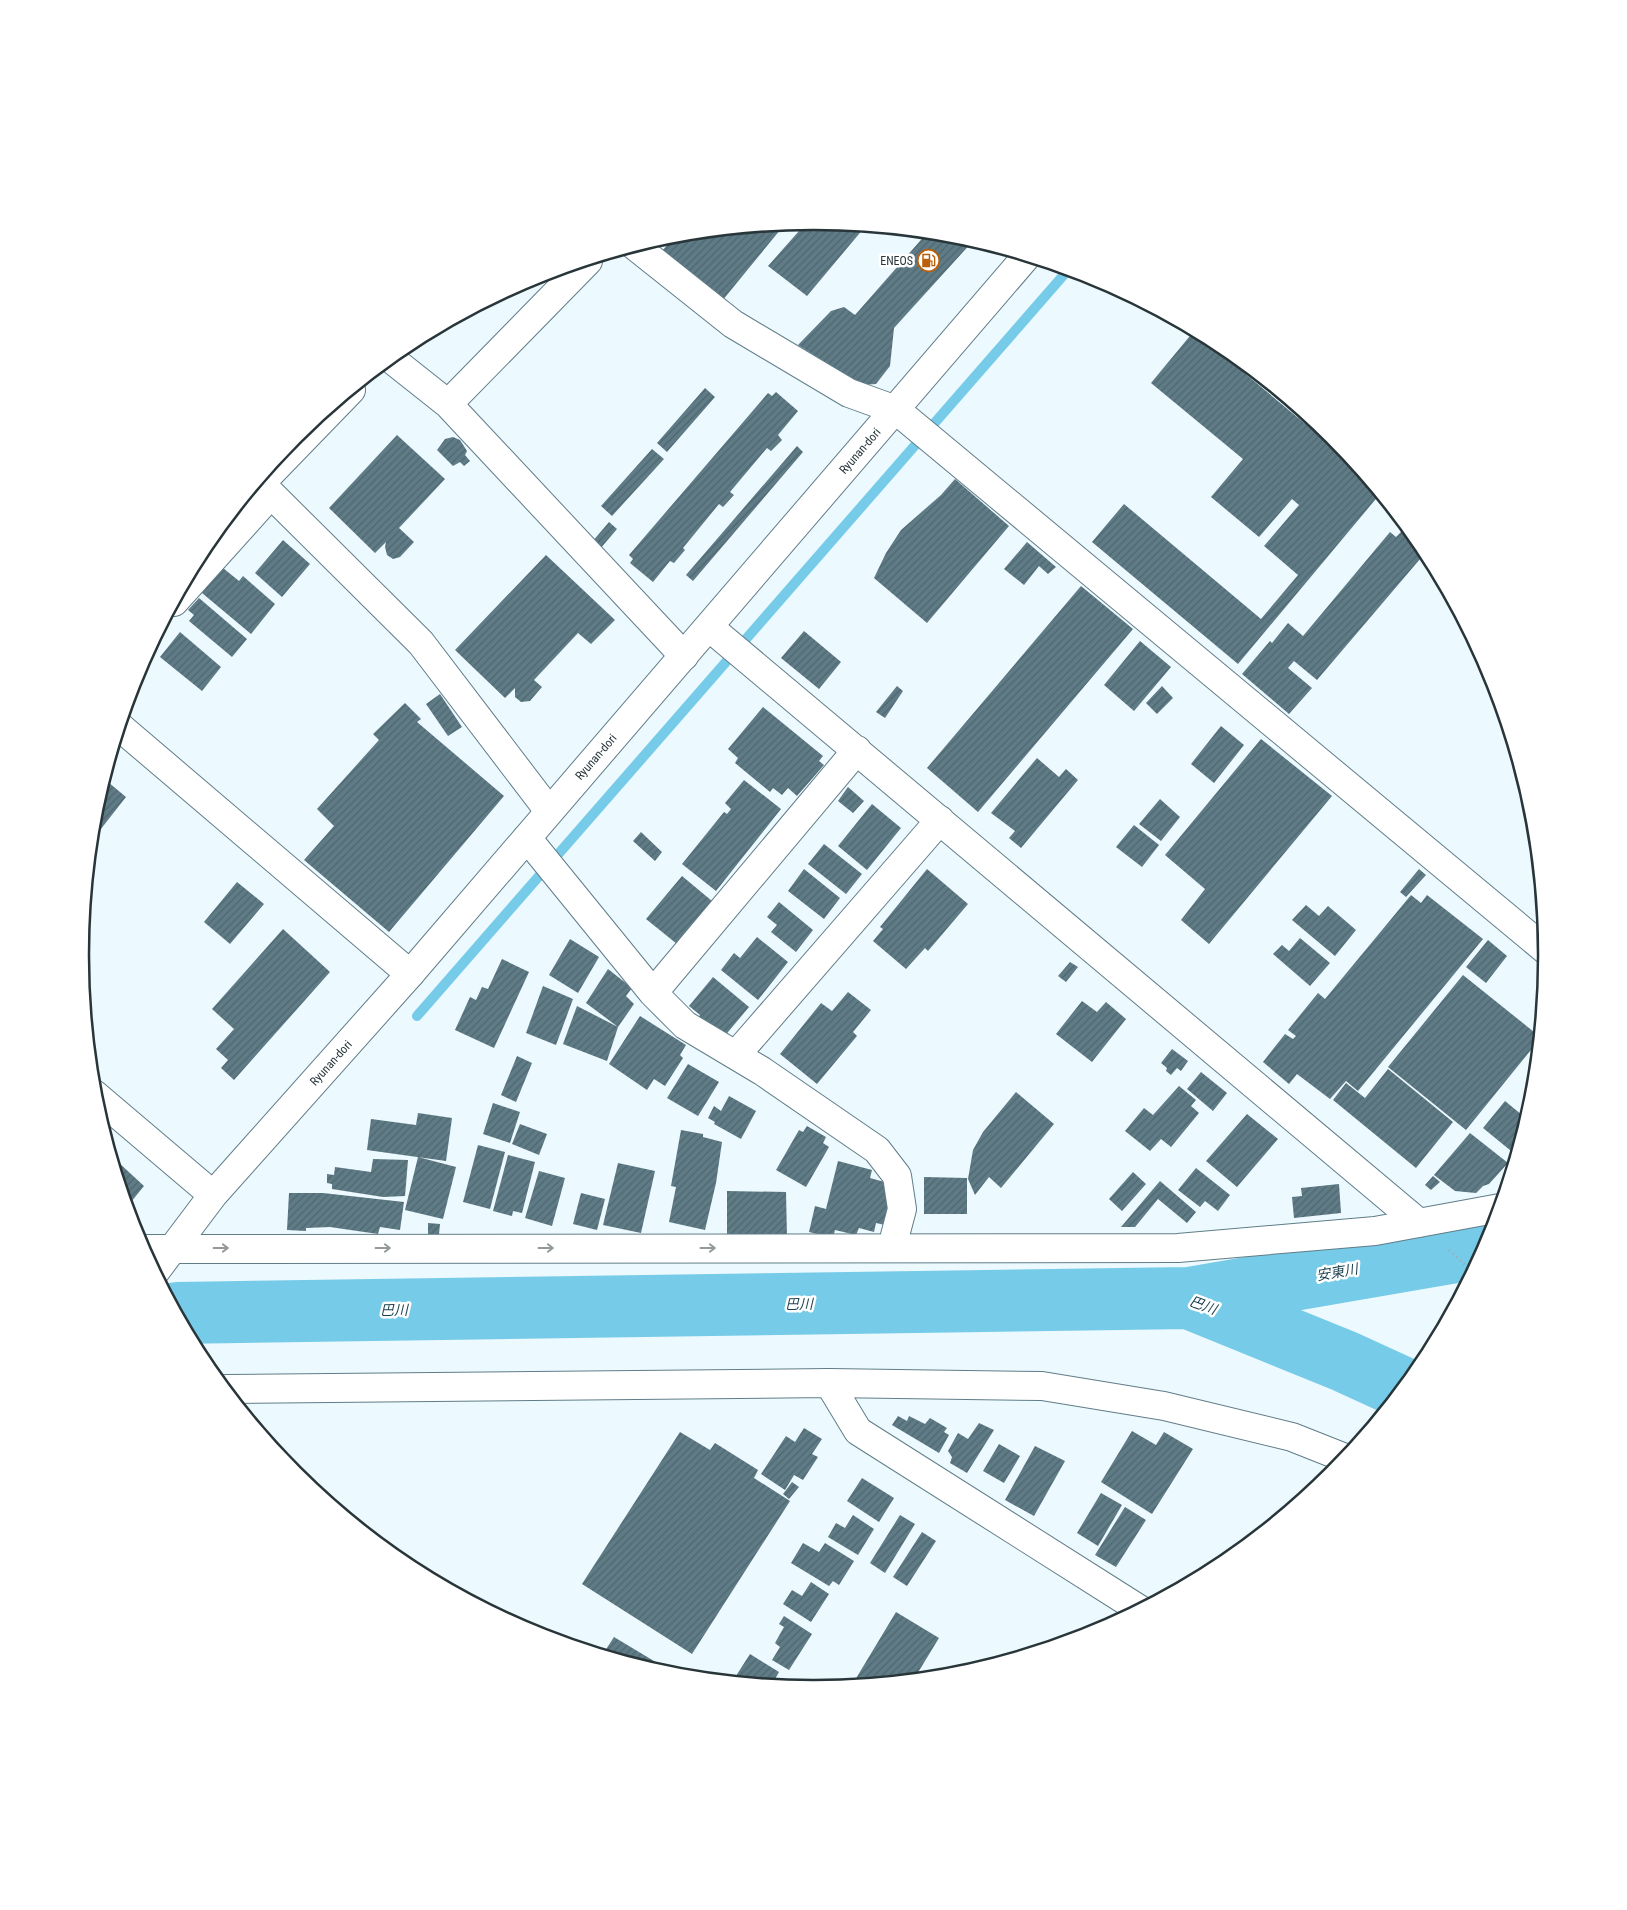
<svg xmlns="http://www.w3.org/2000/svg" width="1627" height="1910" viewBox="0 0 1627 1910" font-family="'Roboto Condensed','Noto Sans JP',sans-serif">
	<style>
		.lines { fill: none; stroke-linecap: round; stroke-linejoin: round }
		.stream { stroke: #76cbe9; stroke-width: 10 }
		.river { stroke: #76cbe9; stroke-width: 62 }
		.building { fill: url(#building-hatch) }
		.minor-casing { stroke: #607d88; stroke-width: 30 }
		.tertiary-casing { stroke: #607d88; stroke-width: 30 }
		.path { stroke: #9daaaf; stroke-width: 3; stroke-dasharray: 1 4; stroke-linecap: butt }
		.minor { stroke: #fff; stroke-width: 28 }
		.tertiary { stroke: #fff; stroke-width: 28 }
		.oneway { stroke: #949a9c }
		.labels { text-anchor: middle; stroke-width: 5; stroke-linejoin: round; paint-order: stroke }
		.poi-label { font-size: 12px; fill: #283539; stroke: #fff; text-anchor: end }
		.street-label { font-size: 12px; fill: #283539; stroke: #fff }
		.water-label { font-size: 14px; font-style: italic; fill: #193f4d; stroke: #fff }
		.rim { fill: none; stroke: #283539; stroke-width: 2.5 }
	</style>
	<defs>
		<pattern id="building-hatch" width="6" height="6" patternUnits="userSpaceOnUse" patternTransform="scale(1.25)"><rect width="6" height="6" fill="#5f7b86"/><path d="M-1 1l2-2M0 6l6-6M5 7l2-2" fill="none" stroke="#4e666f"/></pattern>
	</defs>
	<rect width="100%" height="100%" fill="#ecf9fe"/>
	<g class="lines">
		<path class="stream" d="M 417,1016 L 1068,270"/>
		<path class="river" d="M 1189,1298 L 1485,1247
			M 177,1313 L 1189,1298 L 1344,1361 L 1403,1388"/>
	</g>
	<path class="building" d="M 807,222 L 861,226 L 864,228 L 807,296 L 768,266 Z
		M 785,224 L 722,301 L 662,251 L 676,235 Z
		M 927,233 L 957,236 L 973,241 L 894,328 L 890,366 L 876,384 L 862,385 L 798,345 L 831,311 L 844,307 L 855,315 Z
		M 1194,331 L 1357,467 L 1380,494 L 1238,664 L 1092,542 L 1124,504 L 1261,619 L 1298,575 L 1264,546 L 1299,505 L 1292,499 L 1259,537 L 1211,497 L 1243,459 L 1151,383 Z
		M 705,388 L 715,397 L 667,452 L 657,443 Z
		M 776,392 L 798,411 L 778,435 L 782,440 L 771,451 L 767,448 L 730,492 L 734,495 L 723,507 L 719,504 L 683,548 L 685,550 L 674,563 L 670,561 L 653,582 L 630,563 L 633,559 L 629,555 L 768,393 L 772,396 Z
		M 397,435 L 445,479 L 399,528 L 414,542 L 400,557 L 393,559 L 387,555 L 385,547 L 386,542 L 375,553 L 329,508 Z
		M 453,437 L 460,440 L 467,451 L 465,455 L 470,461 L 464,466 L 460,462 L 453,466 L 437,450 L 445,439 Z
		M 797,446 L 803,452 L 693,581 L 686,575 Z
		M 652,449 L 664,459 L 612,516 L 601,506 Z
		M 955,479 L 1009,526 L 927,623 L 874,578 L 886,553 L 901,530 L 941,495 Z
		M 609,522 L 617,529 L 600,549 L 592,542 Z
		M 1404,529 L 1418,541 L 1426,552 L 1317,680 L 1294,661 L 1288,668 L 1312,688 L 1289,714 L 1242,674 L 1270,641 L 1272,643 L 1288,623 L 1303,636 L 1390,532 L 1396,537 Z
		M 283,540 L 310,564 L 282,597 L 255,573 Z
		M 1027,542 L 1056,567 L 1048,574 L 1039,566 L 1024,585 L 1004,569 Z
		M 546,555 L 615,620 L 591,644 L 578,633 L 534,680 L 542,687 L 530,701 L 521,702 L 515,697 L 515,688 L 505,698 L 455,650 Z
		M 223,568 L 239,581 L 243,576 L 275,604 L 251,634 L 202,593 Z
		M 1081,586 L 1133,629 L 978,812 L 927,768 Z
		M 199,598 L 247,639 L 232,657 L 189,621 L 194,615 L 188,610 Z
		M 804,631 L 841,662 L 819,689 L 781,658 Z
		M 180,632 L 221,667 L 202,691 L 160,657 Z
		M 1140,641 L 1171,667 L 1134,711 L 1104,685 Z
		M 897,686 L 903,691 L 885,718 L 876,712 Z
		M 1162,686 L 1173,698 L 1157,714 L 1146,703 Z
		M 440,694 L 462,727 L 448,736 L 426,704 Z
		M 405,703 L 421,719 L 417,722 L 504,796 L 389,932 L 304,860 L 334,826 L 317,809 L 379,740 L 373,734 Z
		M 763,707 L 823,756 L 819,761 L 824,765 L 797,796 L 788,788 L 782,795 L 773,788 L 770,792 L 735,763 L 738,758 L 728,749 Z
		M 1221,726 L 1244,745 L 1214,783 L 1191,764 Z
		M 1261,739 L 1332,796 L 1209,944 L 1181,920 L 1205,889 L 1165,855 Z
		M 1037,758 L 1059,777 L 1066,769 L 1078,780 L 1021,848 L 1009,838 L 1015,831 L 991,813 Z
		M 744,780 L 781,809 L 716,891 L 682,864 L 724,812 L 727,814 L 731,809 L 725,803 Z
		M 108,782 L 126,797 L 93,839 L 92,838 L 94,812 L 102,785 L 104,786 Z
		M 848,787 L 864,801 L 853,813 L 838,801 Z
		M 1160,799 L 1180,817 L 1161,841 L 1139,824 Z
		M 872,804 L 901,828 L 867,870 L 838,846 Z
		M 1134,825 L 1159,845 L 1142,867 L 1116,847 Z
		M 641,832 L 662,852 L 655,861 L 633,841 Z
		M 91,842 L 96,846 L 90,852 Z
		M 824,844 L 862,874 L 846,894 L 808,864 Z
		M 804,869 L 840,898 L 824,919 L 788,891 Z
		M 927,869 L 968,904 L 928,951 L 925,948 L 906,969 L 873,941 L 883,929 L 880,927 Z
		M 1419,869 L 1426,875 L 1406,897 L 1400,892 Z
		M 682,876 L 712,901 L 677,944 L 646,919 Z
		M 237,882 L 264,904 L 230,944 L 204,922 Z
		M 1411,895 L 1421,903 L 1427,895 L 1483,939 L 1358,1091 L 1346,1081 L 1330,1099 L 1297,1074 L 1289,1084 L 1263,1062 L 1285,1034 L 1293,1039 L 1296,1036 L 1288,1030 L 1318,993 L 1325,999 Z
		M 779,902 L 813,930 L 796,952 L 771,932 L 777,925 L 767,917 Z
		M 1306,905 L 1319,916 L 1328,906 L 1356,930 L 1335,956 L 1292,920 Z
		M 283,929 L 330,972 L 234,1080 L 221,1068 L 228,1060 L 216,1049 L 234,1029 L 212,1009 Z
		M 757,937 L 788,962 L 758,1000 L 721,970 L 734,953 L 740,958 Z
		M 1300,938 L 1330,963 L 1310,986 L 1273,954 L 1282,945 L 1289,951 Z
		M 570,939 L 599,957 L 578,993 L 549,975 Z
		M 1488,940 L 1507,956 L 1486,983 L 1466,967 Z
		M 502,959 L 529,972 L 494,1048 L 455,1030 L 470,997 L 476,1000 L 482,987 L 488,989 Z
		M 1070,962 L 1078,967 L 1066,982 L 1058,976 Z
		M 608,969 L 632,988 L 626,996 L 634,1004 L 618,1027 L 607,1061 L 563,1044 L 577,1006 L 618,1027 L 586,1003 Z
		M 1463,975 L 1539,1036 L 1539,1040 L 1466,1130 L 1388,1067 Z
		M 713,977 L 749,1007 L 723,1038 L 698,1018 L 700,1015 L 689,1006 Z
		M 543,986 L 573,999 L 556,1045 L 526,1033 Z
		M 848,992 L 871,1010 L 853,1032 L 857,1036 L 817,1084 L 780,1054 L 821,1003 L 832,1011 Z
		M 1082,1001 L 1097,1012 L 1106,1002 L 1126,1019 L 1092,1062 L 1056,1034 Z
		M 640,1016 L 686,1045 L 680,1055 L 683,1058 L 665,1086 L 654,1079 L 647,1090 L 609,1064 Z
		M 1172,1049 L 1188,1061 L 1181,1071 L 1177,1068 L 1171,1075 L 1166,1071 L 1167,1068 L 1161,1063 Z
		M 517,1056 L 532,1063 L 516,1102 L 501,1095 Z
		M 688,1064 L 719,1082 L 698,1116 L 667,1098 Z
		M 1388,1069 L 1453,1122 L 1416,1168 L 1333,1100 L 1346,1083 L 1365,1098 Z
		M 1201,1072 L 1227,1093 L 1213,1111 L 1187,1089 Z
		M 1179,1086 L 1196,1100 L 1191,1106 L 1199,1113 L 1171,1147 L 1161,1139 L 1150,1151 L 1125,1131 L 1144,1108 L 1153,1115 Z
		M 1016,1092 L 1054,1124 L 1001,1188 L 989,1177 L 975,1195 L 968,1179 L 973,1150 L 983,1132 Z
		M 729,1096 L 756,1111 L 741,1139 L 714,1124 L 715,1122 L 708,1118 L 714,1106 L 721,1111 Z
		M 1505,1101 L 1527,1119 L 1516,1155 L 1483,1128 Z
		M 493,1103 L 520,1112 L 510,1143 L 483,1134 Z
		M 418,1113 L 452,1118 L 446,1161 L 367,1150 L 371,1119 L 416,1125 Z
		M 1247,1114 L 1278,1139 L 1237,1187 L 1206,1161 Z
		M 520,1124 L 547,1134 L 539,1155 L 512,1144 Z
		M 807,1126 L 826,1137 L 823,1143 L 829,1147 L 806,1187 L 776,1170 L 799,1130 L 803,1132 Z
		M 681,1130 L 703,1134 L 703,1137 L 722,1142 L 716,1183 L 705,1230 L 669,1222 L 676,1187 L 671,1186 Z
		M 1470,1133 L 1508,1163 L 1489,1184 L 1483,1186 L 1476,1193 L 1455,1191 L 1434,1175 Z
		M 478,1145 L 505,1152 L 490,1209 L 463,1202 Z
		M 508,1155 L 535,1162 L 522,1213 L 513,1211 L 512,1216 L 493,1211 Z
		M 418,1157 L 456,1167 L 443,1219 L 405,1210 Z
		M 373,1159 L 408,1160 L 405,1196 L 383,1197 L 332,1189 L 332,1184 L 327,1183 L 327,1174 L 334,1175 L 335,1167 L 371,1172 Z
		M 838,1161 L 872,1170 L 870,1178 L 888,1183 L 893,1193 L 885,1225 L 876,1223 L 874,1232 L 859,1228 L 856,1235 L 835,1230 L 833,1238 L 809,1232 L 815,1206 L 826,1209 Z
		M 118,1162 L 144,1186 L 127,1207 L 114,1165 Z
		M 618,1163 L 655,1171 L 641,1233 L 603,1225 Z
		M 1196,1168 L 1230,1195 L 1218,1211 L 1205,1201 L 1200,1207 L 1178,1190 Z
		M 539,1171 L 565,1178 L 552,1226 L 525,1218 Z
		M 1133,1172 L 1146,1184 L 1122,1211 L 1109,1199 Z
		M 1433,1176 L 1440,1182 L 1431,1190 L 1425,1185 Z
		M 924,1177 L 967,1178 L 967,1214 L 924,1214 Z
		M 1160,1181 L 1196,1212 L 1187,1223 L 1158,1199 L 1135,1227 L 1121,1227 Z
		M 1339,1184 L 1341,1213 L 1294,1218 L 1292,1197 L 1302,1196 L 1301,1188 Z
		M 727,1191 L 786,1192 L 787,1237 L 727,1237 Z
		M 289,1193 L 323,1193 L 404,1202 L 400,1230 L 380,1227 L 378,1234 L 330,1227 L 306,1228 L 306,1231 L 287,1230 Z
		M 581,1193 L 605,1199 L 597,1230 L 573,1224 Z
		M 428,1223 L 440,1224 L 439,1234 L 428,1234 Z
		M 898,1416 L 907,1421 L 909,1416 L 925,1424 L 930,1418 L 947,1428 L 944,1432 L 949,1435 L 939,1453 L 892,1425 Z
		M 979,1423 L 994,1430 L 967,1473 L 950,1463 L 952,1457 L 948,1451 L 958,1433 L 968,1439 Z
		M 804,1428 L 822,1439 L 812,1454 L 818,1457 L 803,1480 L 794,1475 L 785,1490 L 761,1474 L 786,1436 L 795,1442 Z
		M 1132,1431 L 1156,1445 L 1164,1432 L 1193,1449 L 1152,1514 L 1101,1482 Z
		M 680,1432 L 710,1450 L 715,1443 L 758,1470 L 754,1478 L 790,1501 L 692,1654 L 582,1584 Z
		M 999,1444 L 1020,1456 L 1004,1483 L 983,1471 Z
		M 1035,1446 L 1065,1461 L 1034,1516 L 1005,1500 Z
		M 862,1478 L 894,1498 L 879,1522 L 847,1501 Z
		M 792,1482 L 799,1487 L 789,1499 L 783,1494 Z
		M 1101,1493 L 1122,1505 L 1098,1546 L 1077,1533 Z
		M 1125,1507 L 1146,1520 L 1116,1567 L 1095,1555 Z
		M 1278,1513 L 1282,1515 L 1272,1523 Z
		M 853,1515 L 874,1529 L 858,1555 L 828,1537 L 836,1523 L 845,1528 Z
		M 900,1515 L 915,1524 L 885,1573 L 870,1563 Z
		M 922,1532 L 936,1541 L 907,1586 L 893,1577 Z
		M 803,1543 L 819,1552 L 825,1543 L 854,1561 L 839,1585 L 833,1581 L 829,1586 L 791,1563 Z
		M 811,1582 L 829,1594 L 811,1622 L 783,1604 L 792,1590 L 802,1596 Z
		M 896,1612 L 939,1638 L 914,1679 L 852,1685 Z
		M 784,1616 L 812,1634 L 789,1670 L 772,1660 L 780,1647 L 775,1643 L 784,1627 L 779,1624 Z
		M 614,1637 L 674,1673 L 673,1675 L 603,1654 Z
		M 571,1640 L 582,1647 L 569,1644 Z
		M 750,1654 L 779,1672 L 772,1684 L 738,1681 L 734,1679 Z"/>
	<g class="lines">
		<defs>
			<path id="minor" d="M 635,246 L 733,324 L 849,393 L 896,410 L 1547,951
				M 390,358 L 448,404 L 684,656
				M 448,404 L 588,261
				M 256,484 L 271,494 L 421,643 L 549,811
				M 258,486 L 351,390
				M 174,602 L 271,494
				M 709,627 L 1419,1223
				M 120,727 L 410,974
				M 527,838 L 653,993 L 685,1025 L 762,1071 L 877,1150 L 897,1176 L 902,1209 L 892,1247
				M 653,993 L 857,750
				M 736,1055 L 940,820
				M 143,1249 L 1178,1248 L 1375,1231 L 1500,1208
				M 829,1383 L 858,1431 L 1139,1609"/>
			<path id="tertiary" d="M 94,1094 L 213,1195
				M 155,1272 L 213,1195 L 410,974 L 1026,257
				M 226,1389 L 829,1383 L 1042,1386 L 1164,1406 L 1292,1437 L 1345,1458"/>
		</defs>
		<use href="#minor" class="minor-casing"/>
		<use href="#tertiary" class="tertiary-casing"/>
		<path class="path" d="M 1449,1250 L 1472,1271"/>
		<use href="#minor" class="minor"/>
		<use href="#tertiary" class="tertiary"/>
	</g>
	<defs><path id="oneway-shaft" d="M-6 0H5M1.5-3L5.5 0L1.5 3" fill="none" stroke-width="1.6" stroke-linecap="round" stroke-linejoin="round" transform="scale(1.25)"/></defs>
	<g class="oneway">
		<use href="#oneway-shaft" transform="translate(221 1248)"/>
		<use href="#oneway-shaft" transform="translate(383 1248)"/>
		<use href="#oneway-shaft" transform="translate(546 1248)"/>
		<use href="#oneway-shaft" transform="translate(708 1248)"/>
	</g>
	<defs>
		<symbol id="fuel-ring" viewBox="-11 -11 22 22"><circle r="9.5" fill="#fff" stroke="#bb5f09" stroke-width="1.5"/><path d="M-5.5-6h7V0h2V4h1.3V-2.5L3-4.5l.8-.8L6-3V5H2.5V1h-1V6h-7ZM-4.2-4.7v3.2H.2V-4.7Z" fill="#bb5f09"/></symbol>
	</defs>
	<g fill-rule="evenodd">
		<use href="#fuel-ring" x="916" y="248" width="25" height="25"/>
	</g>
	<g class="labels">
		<g class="poi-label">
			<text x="913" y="265">ENEOS</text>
		</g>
		<g class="street-label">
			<text transform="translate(860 451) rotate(-49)" y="4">Ryunan-dori</text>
			<text transform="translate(596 757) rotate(-49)" y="4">Ryunan-dori</text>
			<text transform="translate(331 1063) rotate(-48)" y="4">Ryunan-dori</text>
		</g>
		<g class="water-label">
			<text transform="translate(1337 1272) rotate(-10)" y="5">安東川</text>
			<text transform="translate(799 1304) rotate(-1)" y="5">巴川</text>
			<text transform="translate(1203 1305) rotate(20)" y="5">巴川</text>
			<text transform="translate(394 1310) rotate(-1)" y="5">巴川</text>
		</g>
	</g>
	<path d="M0 0H1627V1910H0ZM813 230H814A724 724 0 0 1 1538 954V956A724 724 0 0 1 814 1680H813A724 724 0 0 1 89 956V954A724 724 0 0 1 813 230Z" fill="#fff" fill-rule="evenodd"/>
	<path class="rim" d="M813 230H814A724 724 0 0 1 1538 954V956A724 724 0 0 1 814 1680H813A724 724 0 0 1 89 956V954A724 724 0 0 1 813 230Z"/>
</svg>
